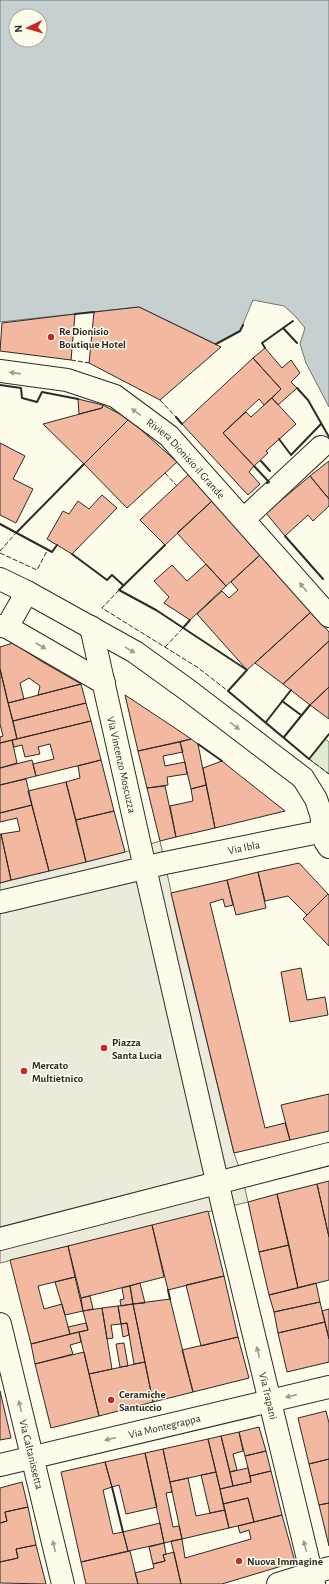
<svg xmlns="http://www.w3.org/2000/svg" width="329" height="1584" viewBox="0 0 329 1584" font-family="'Alegreya Sans',sans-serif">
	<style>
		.green { fill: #deebd1; stroke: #74746e }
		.parking { fill: #eceadb; stroke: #74746e }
		.water { fill: #c7d0d0; stroke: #74746e; fill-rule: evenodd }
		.building { fill: #f2b8a0; stroke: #2b2b2b }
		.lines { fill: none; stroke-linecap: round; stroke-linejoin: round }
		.minor-casing { stroke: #2b2b2b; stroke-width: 24 }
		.minor { stroke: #fdfbea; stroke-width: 22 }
		.fence { stroke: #2b2b2b; stroke-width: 1; stroke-dasharray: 5 2; stroke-linecap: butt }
		.wall { stroke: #2b2b2b; stroke-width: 2 }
		.oneway { fill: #9e9d94 }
		.poi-dot { fill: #c62828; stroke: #fdfbea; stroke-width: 1.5 }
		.labels { text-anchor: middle; stroke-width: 3; stroke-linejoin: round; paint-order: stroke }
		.poi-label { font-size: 11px; font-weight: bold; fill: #2b2b2b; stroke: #fdfbea; text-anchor: start }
		.street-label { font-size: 11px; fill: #2b2b2b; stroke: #fdfbea }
	</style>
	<rect width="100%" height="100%" fill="#fdfbea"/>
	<path class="green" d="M 325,739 L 329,742 L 329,774 L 309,759 Z"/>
	<path class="parking" d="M 160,841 L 177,919 L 234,1153 L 242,1176 L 248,1202 L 0,1263 L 0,883 L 125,852 Z"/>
	<path class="water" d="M 0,0 L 329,0 L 329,407 L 306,363 L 300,344 L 305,328 L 295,316 L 284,306 L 253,300 L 240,331 L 216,344 L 139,307 L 0,322 ZM 16,16 L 40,16 L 40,40 L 16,40 Z"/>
	<path class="building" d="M 139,307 L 221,347 L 160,400 L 89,363 L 94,312 Z
		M 75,314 L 71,360 L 0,351 L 2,323 Z
		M 265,348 L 282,368 L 291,360 L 300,373 L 291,382 L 297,388 L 278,405 L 272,398 L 281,389 L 253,358 Z
		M 253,358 L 281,389 L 264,405 L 259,399 L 223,433 L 254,466 L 249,472 L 260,484 L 248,495 L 182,424 Z
		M 272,398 L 296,424 L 266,451 L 268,453 L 254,466 L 223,433 L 246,412 L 251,417 Z
		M 78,399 L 103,405 L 102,408 L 79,414 Z
		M 103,405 L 129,419 L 84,464 L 43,424 L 102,408 Z
		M 129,419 L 177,462 L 127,508 L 84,464 Z
		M 0,443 L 25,456 L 13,479 L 33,489 L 16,523 L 0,515 Z
		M 329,461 L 329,499 L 310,476 Z
		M 189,474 L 212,501 L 165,545 L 140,520 Z
		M 310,476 L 329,499 L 329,506 L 313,521 L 308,515 L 285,536 L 266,513 Z
		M 102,495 L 117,508 L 72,554 L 47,539 L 63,511 L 69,514 L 78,501 L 89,509 Z
		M 212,501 L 260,555 L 226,586 L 177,533 Z
		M 260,555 L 311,612 L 247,670 L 197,614 L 222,591 L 229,598 L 238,590 L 231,582 Z
		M 206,564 L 226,586 L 190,620 L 164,603 L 169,597 L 154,581 L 172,565 L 187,581 Z
		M 311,612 L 329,632 L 329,641 L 283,684 L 255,663 Z
		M 329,641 L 329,687 L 310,705 L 283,684 Z
		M 13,643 L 41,661 L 81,684 L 38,695 L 40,686 L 29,678 L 20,683 L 24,699 L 8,703 L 0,669 L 0,647 Z
		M 0,669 L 17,739 L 0,743 L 0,737 L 3,736 L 0,724 Z
		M 81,684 L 86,703 L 13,721 L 8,703 Z
		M 329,687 L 329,719 L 310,705 Z
		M 125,695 L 175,728 L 191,739 L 138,751 Z
		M 86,703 L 91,721 L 17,739 L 13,721 Z
		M 91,721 L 101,760 L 36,776 L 33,764 L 54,759 L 50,744 L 38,747 L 40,754 L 25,757 L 22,745 L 14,747 L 12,740 Z
		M 191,739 L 198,744 L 206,785 L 191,789 L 180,742 Z
		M 12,740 L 17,763 L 0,768 L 0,743 Z
		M 180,742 L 183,752 L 163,756 L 165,766 L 185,762 L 187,774 L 167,777 L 168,785 L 147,788 L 138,751 Z
		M 32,760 L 36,776 L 0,785 L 0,768 Z
		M 101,760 L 114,811 L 76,820 L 66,782 L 80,778 L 78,766 Z
		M 222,761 L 238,774 L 285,811 L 215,828 L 203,768 Z
		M 26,779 L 32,805 L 0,813 L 0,785 Z
		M 66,782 L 86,862 L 49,871 L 28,791 Z
		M 206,785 L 215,828 L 176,837 L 170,806 L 193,801 L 191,789 Z
		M 165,786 L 176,837 L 160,841 L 147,788 Z
		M 32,805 L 49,871 L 11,880 L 1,834 L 20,831 L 17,818 L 0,822 L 0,813 Z
		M 114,811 L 125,852 L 86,862 L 76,820 Z
		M 1,834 L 11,880 L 0,883 L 0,834 Z
		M 299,863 L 328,894 L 307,915 L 288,896 L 265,901 L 258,872 Z
		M 258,872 L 266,908 L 236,915 L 227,880 Z
		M 227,880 L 233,905 L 225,907 L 223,899 L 210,903 L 265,1128 L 285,1123 L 290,1140 L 234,1153 L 171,893 Z
		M 328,894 L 329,895 L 329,946 L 303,919 Z
		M 301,968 L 307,1000 L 325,997 L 328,1015 L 290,1022 L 281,972 Z
		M 329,1094 L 329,1131 L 290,1140 L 281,1105 Z
		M 329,1181 L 329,1237 L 317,1184 Z
		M 317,1184 L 329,1237 L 329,1280 L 298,1288 L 277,1194 Z
		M 277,1194 L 289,1245 L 259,1252 L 248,1202 Z
		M 208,1211 L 224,1276 L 168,1290 L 152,1225 Z
		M 152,1225 L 164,1277 L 81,1298 L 68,1246 Z
		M 289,1245 L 298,1288 L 269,1295 L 259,1252 Z
		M 68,1246 L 75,1277 L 38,1286 L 44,1309 L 62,1304 L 70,1334 L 31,1344 L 10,1260 Z
		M 224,1276 L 238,1337 L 201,1346 L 186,1285 Z
		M 75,1277 L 83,1311 L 65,1315 L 55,1282 Z
		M 140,1283 L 145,1303 L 133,1304 L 130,1286 Z
		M 316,1283 L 320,1302 L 274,1312 L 269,1295 Z
		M 130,1286 L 133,1304 L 121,1306 L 120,1300 L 124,1299 L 122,1288 Z
		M 90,1296 L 93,1309 L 83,1311 L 81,1298 Z
		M 170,1299 L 193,1392 L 153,1402 L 133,1304 Z
		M 320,1302 L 325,1322 L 278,1333 L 274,1312 Z
		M 133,1304 L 145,1362 L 134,1364 L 127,1323 L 121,1324 L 118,1306 Z
		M 118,1306 L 121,1324 L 111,1325 L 113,1338 L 107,1339 L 102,1308 Z
		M 102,1308 L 112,1369 L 89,1374 L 79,1332 L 88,1330 L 83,1311 Z
		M 329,1309 L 329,1339 L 322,1311 Z
		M 325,1322 L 329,1339 L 329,1362 L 287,1372 L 278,1333 Z
		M 86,1323 L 88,1330 L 70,1334 L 68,1327 Z
		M 127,1323 L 129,1335 L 123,1337 L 121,1324 Z
		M 79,1332 L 81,1342 L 70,1345 L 73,1354 L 35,1364 L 31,1344 Z
		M 238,1337 L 249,1378 L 193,1392 L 182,1350 Z
		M 124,1343 L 128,1366 L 120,1367 L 116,1344 Z
		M 84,1352 L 99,1416 L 51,1428 L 35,1364 Z
		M 145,1362 L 153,1402 L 99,1416 L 89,1374 Z
		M 0,1391 L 11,1438 L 0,1440 Z
		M 326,1411 L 329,1423 L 329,1459 L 309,1464 L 298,1418 Z
		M 259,1427 L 266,1451 L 245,1456 L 239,1432 Z
		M 239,1432 L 243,1451 L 233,1454 L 237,1470 L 230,1472 L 221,1436 Z
		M 221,1436 L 233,1486 L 220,1489 L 208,1439 Z
		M 208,1439 L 216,1472 L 170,1482 L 163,1449 Z
		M 163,1449 L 172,1492 L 166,1493 L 173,1527 L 179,1526 L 182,1539 L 164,1543 L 145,1453 Z
		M 266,1451 L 271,1471 L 250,1476 L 245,1456 Z
		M 145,1453 L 157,1507 L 126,1514 L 119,1485 L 112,1487 L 105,1462 Z
		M 329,1459 L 329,1503 L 319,1505 L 309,1464 Z
		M 105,1462 L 112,1487 L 103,1490 L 113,1534 L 123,1532 L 128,1551 L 81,1562 L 61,1472 Z
		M 248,1468 L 251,1482 L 233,1486 L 230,1472 Z
		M 271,1471 L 282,1515 L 254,1522 L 248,1498 L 223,1504 L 220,1489 L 251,1482 L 250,1476 Z
		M 216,1472 L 225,1510 L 210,1513 L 201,1475 Z
		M 188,1478 L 196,1516 L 225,1510 L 229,1528 L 182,1539 L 170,1482 Z
		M 22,1482 L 28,1507 L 5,1512 L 7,1521 L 0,1523 L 0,1488 Z
		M 248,1498 L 254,1522 L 229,1528 L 223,1504 Z
		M 329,1503 L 329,1546 L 319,1505 Z
		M 28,1507 L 36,1545 L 16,1549 L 18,1558 L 0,1562 L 0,1523 L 7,1521 L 5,1512 Z
		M 282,1515 L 295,1562 L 222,1584 L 181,1584 L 171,1541 L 182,1539 L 185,1558 L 251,1539 L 249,1530 L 240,1533 L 238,1526 Z
		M 160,1523 L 164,1543 L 128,1551 L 123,1532 Z
		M 164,1543 L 166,1554 L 163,1555 L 165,1561 L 153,1564 L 149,1547 Z
		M 36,1545 L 46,1584 L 0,1583 L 0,1562 L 18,1558 L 16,1549 Z
		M 130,1551 L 138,1584 L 86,1584 L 81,1562 Z
		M 174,1552 L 181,1584 L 138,1584 L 135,1573 L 154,1568 L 153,1564 L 165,1561 L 163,1555 Z"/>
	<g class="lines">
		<defs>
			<g id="minor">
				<path id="s1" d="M 0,371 L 67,380 L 115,396 L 169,436 L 329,616"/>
				<path d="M 244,519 L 321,447"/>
				<path d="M 0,579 L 27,592 L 135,652 L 189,691 L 303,778 L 316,799 L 321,814 L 325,841 L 329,847"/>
				<path d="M 0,626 L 7,627 L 104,683"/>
				<path d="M 7,627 L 27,592"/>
				<path id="s2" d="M 91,627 L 145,868 L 223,1207 L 314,1584"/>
				<path id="s3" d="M 0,902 L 165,863 L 329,830"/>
				<path d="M 0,1239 L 329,1154"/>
				<path id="s4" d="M 0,1324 L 63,1584"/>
				<path id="s5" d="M 0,1465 L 329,1387"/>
				<path d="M 278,1584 L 329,1568"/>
			</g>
		</defs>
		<use href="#minor" class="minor-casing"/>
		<use href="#minor" class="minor"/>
		<path class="fence" d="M 71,360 L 89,363
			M 160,400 L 176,417
			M 165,473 L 177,486
			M 0,551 L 16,533
			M 0,553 L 37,570 L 48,549
			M 119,590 L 102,608 L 197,667 L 228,691
			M 165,647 L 183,628
			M 309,759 L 329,774"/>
		<path class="wall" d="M 75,314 L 94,312
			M 283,328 L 297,343
			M 216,344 L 240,331 L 243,325
			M 265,348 L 262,343 L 293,321
			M 0,385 L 21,388 L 22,398 L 37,402 L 42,392 L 78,399
			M 297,388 L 308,400 L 329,437
			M 176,417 L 182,424
			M 279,439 L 291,455 L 321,424
			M 261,461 L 270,471
			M 254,466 L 269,482 L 267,483
			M 0,524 L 52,552 L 57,545
			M 16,533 L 84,464
			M 285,536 L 323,579
			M 165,545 L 119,590 L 156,610 L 247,670 L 228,691 L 309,759 L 329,734
			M 72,554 L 107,580 L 112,575 L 123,585
			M 183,628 L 190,620
			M 282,701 L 301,715
			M 266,722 L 291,690
			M 284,737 L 310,705
			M 198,744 L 222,761
			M 168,1290 L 170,1299
			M 112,1487 L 123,1532"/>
	</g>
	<defs><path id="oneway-solid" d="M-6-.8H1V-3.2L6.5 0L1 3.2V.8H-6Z"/></defs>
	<g class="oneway">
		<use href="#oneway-solid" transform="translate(15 373) rotate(-172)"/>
		<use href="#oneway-solid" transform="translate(136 412) rotate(-144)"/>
		<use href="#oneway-solid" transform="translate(303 587) rotate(-131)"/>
		<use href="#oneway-solid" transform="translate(41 646) rotate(30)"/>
		<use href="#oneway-solid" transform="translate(130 650) rotate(31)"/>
		<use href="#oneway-solid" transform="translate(235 726) rotate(37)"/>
		<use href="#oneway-solid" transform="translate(258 1352) rotate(-104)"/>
		<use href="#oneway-solid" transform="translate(291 1396) rotate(167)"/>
		<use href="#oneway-solid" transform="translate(20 1406) rotate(-104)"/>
		<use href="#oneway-solid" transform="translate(110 1439) rotate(167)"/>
		<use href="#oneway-solid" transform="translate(54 1546) rotate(-104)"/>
		<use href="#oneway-solid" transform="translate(305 1546) rotate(-104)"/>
	</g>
	<g class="poi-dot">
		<circle cx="51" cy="337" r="4"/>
		<circle cx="104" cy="1048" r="4"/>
		<circle cx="24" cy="1071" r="4"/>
		<circle cx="111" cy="1400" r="4"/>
		<circle cx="239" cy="1561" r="4"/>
	</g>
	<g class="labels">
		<g class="poi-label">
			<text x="59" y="335">Re Dionisio<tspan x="59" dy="13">Boutique Hotel</tspan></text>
			<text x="112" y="1046">Piazza<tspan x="112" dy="13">Santa Lucia</tspan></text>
			<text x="32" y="1069">Mercato<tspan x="32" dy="13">Multietnico</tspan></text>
			<text x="119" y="1398">Ceramiche<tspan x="119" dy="13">Santuccio</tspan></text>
			<text x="247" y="1565">Nuova Immagine</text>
		</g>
		<g class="street-label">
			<text dy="4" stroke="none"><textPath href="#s1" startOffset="213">Riviera Dionisio il Grande</textPath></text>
			<text dy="4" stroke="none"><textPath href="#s2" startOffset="141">Via Vincenzo Moscuzza</textPath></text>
			<text dy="4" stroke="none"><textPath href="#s3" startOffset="250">Via Ibla</textPath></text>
			<text dy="4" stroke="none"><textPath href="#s2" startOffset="789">Via Trapani</textPath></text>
			<text dy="4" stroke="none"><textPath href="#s5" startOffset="169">Via Montegrappa</textPath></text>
			<text dy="4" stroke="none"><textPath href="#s4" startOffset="134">Via Caltanissetta</textPath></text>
		</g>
	</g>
	<g transform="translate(28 28) rotate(265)"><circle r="19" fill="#fdfbea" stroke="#a9a89e"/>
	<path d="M0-3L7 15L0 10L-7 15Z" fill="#c62828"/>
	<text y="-6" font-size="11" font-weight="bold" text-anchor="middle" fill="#2b2b2b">N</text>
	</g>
</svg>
